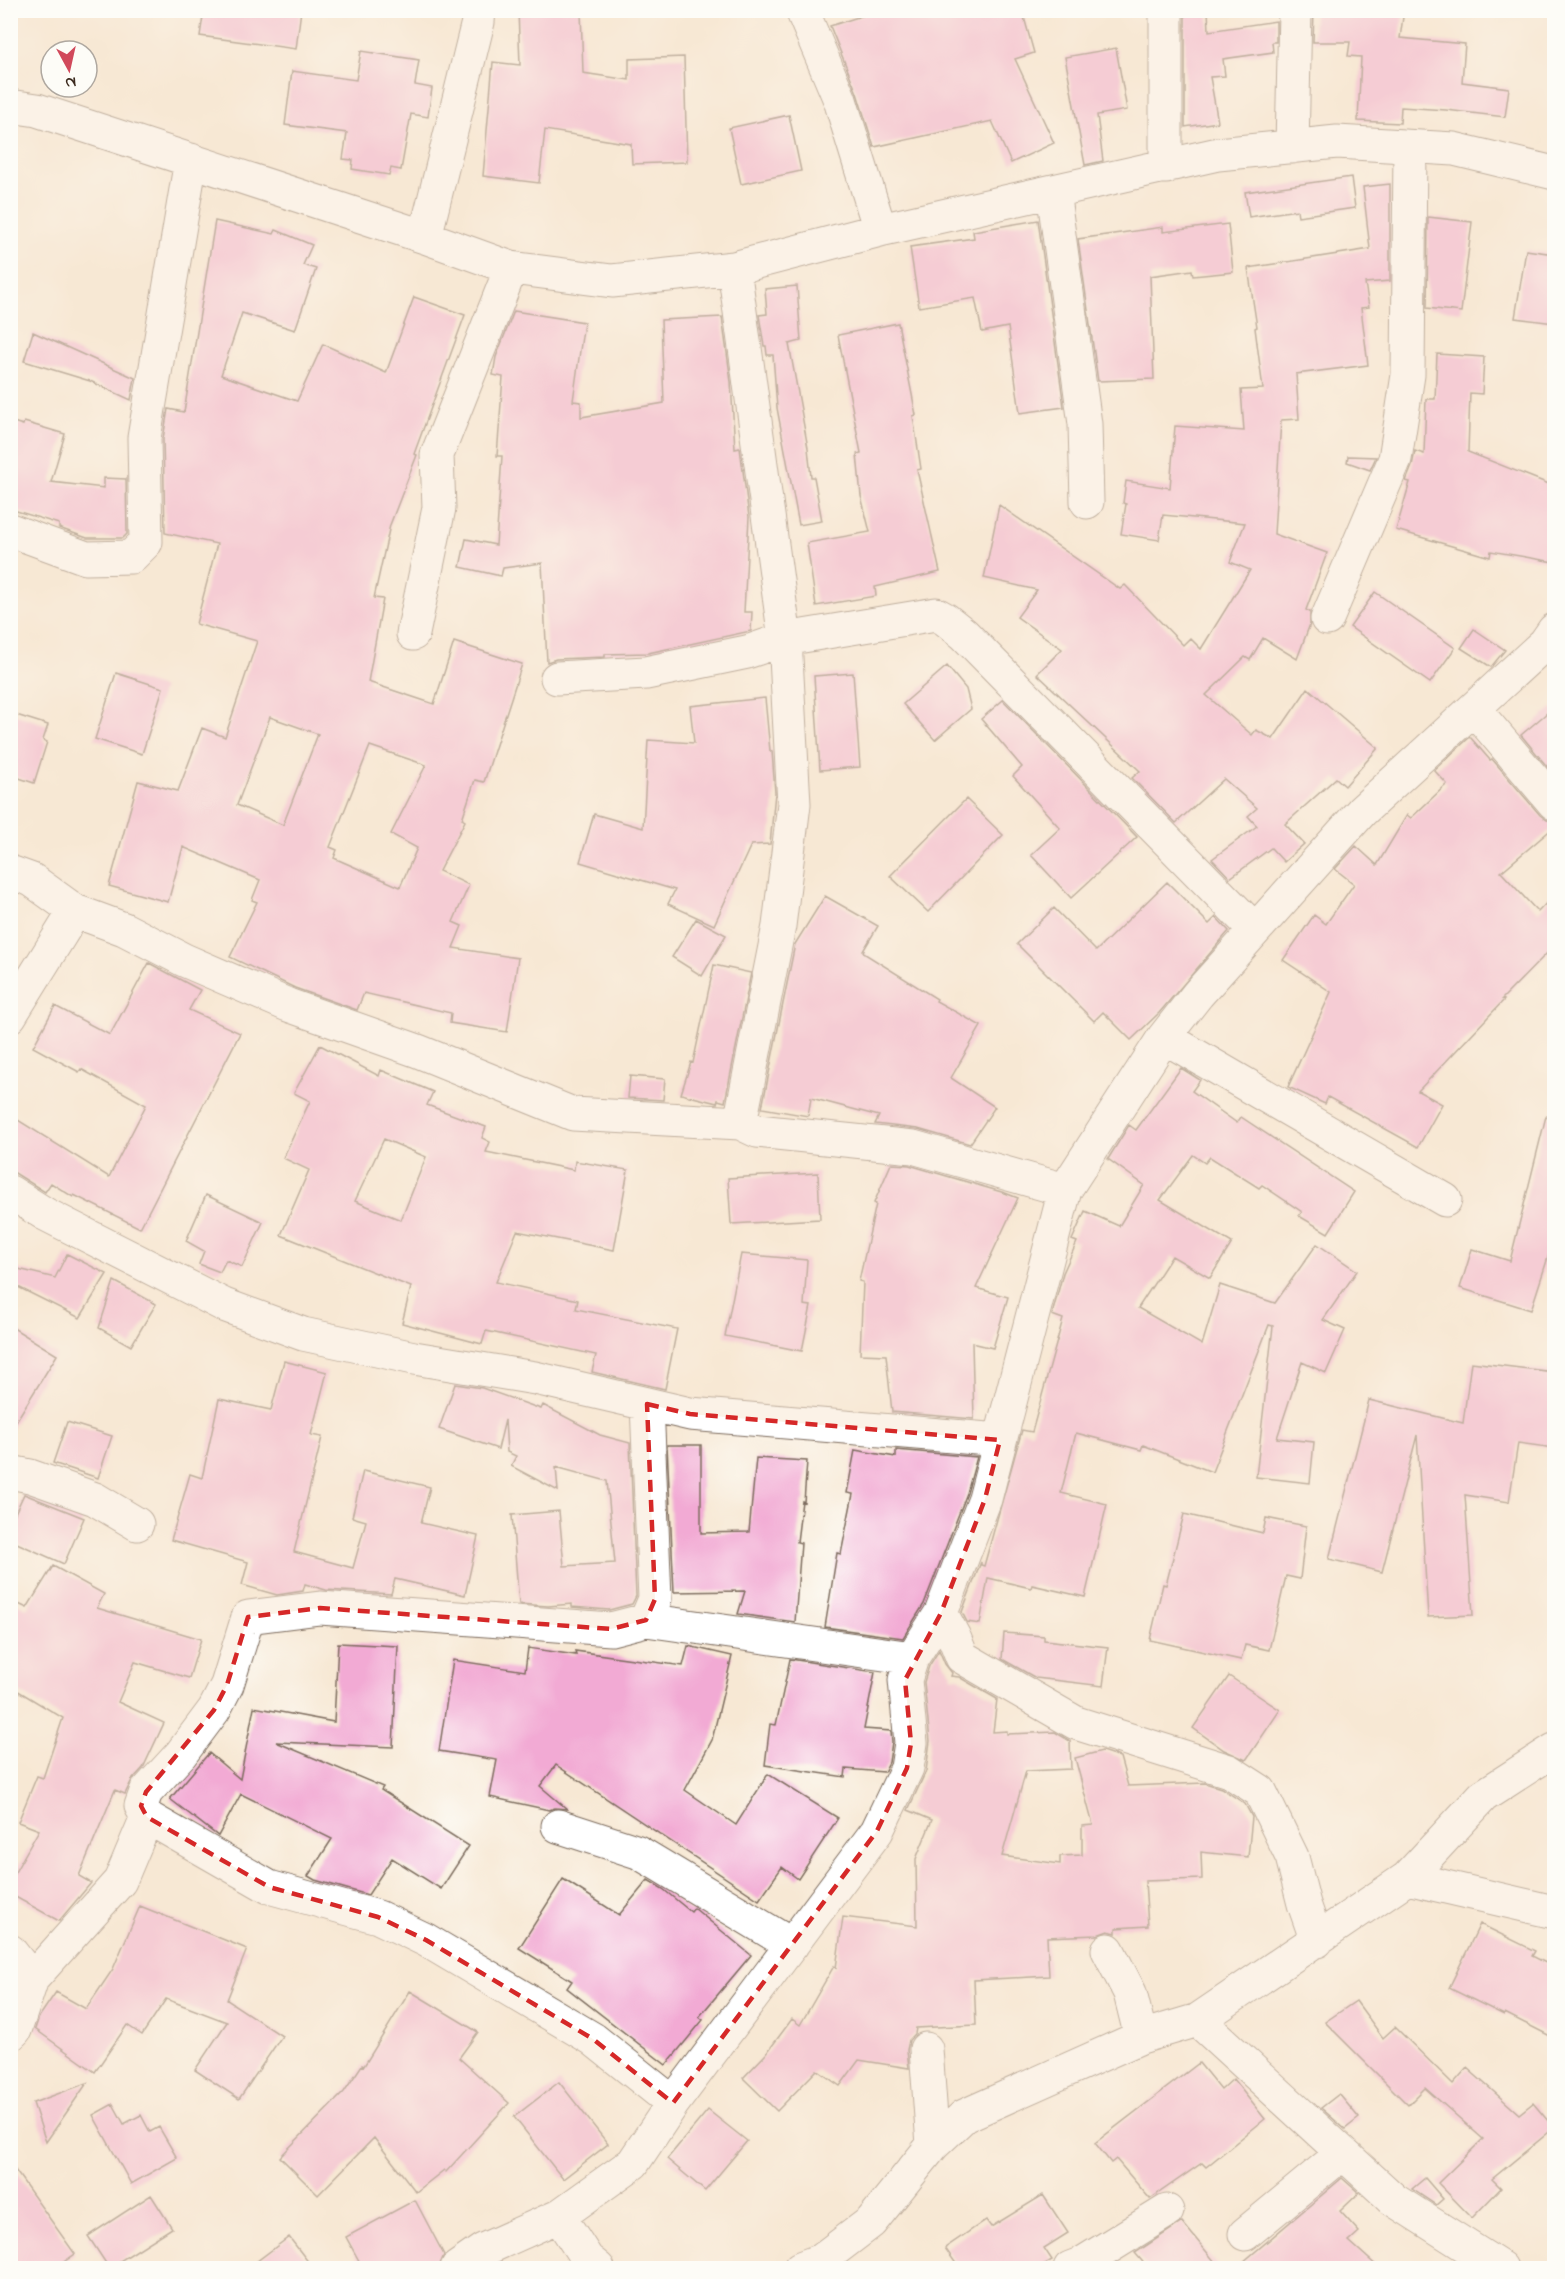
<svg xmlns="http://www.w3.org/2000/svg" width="1565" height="2279" viewBox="0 0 1565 2279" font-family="'Indie Flower',sans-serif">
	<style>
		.building { fill: #f2aad4; fill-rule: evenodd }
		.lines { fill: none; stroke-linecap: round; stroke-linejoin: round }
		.minor-casing { stroke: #7d6c5e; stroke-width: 35 }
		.minor { stroke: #fff; stroke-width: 33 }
		.marked { fill: none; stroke: #d62828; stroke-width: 4.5; stroke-dasharray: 12 8; stroke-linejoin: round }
	</style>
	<rect width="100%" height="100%" fill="#fdfcf7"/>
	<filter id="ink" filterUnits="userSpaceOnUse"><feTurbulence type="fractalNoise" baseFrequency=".0167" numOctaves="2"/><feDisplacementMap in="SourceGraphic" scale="12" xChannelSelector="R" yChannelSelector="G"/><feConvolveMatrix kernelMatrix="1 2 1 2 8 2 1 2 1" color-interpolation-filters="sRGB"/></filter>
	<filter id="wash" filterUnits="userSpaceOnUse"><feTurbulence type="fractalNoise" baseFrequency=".008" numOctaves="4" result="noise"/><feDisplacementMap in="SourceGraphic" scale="24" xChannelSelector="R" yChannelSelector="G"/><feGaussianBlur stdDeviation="1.35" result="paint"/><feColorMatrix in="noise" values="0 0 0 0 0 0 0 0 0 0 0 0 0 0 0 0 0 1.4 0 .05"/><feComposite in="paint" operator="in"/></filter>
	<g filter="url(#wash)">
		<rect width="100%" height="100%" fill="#f7e8d4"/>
		<g id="blocks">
			<path class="building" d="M 204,10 L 301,10 L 296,49 L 200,36 Z
				M 518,10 L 581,10 L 583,73 L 629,80 L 629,59 L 684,57 L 687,162 L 632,164 L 631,144 L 545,130 L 539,183 L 483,176 L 493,62 L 520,65 Z
				M 880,10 L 1022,10 L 1034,53 L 1015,59 L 1054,143 L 1011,163 L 992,121 L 874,147 L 857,93 L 830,26 Z
				M 1185,10 L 1208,10 L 1209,31 L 1276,21 L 1276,42 L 1272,42 L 1273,52 L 1223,59 L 1225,76 L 1210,77 L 1218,122 L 1185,127 Z
				M 1314,10 L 1404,10 L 1400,38 L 1465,44 L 1462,82 L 1509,88 L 1505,117 L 1446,110 L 1401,107 L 1400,123 L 1358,121 L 1361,57 L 1348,56 L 1350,42 L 1313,42 Z
				M 1116,48 L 1127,110 L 1097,115 L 1103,161 L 1085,165 L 1065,57 Z
				M 361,51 L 419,60 L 415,85 L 432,88 L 428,117 L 411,114 L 401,170 L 391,168 L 389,175 L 352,169 L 353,160 L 343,159 L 347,133 L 285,125 L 292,71 L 356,80 Z
				M 789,115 L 801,171 L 741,184 L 729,128 Z
				M 1351,177 L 1355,208 L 1298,216 L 1297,210 L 1249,217 L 1245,192 Z
				M 1390,184 L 1390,281 L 1365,283 L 1369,307 L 1361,308 L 1368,365 L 1296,374 L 1299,419 L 1281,420 L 1274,534 L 1327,553 L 1306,610 L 1310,612 L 1310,624 L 1297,659 L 1263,638 L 1250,660 L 1245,657 L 1206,695 L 1252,735 L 1256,730 L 1273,739 L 1308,688 L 1378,748 L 1345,786 L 1336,778 L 1285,824 L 1304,844 L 1284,862 L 1271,848 L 1230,878 L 1212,859 L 1257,826 L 1248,816 L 1257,808 L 1224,779 L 1176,823 L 1132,778 L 1140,771 L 1037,674 L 1062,649 L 1017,617 L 1037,590 L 984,578 L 999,505 L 1120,589 L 1125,585 L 1183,645 L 1190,638 L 1201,649 L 1250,570 L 1230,562 L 1245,523 L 1163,515 L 1159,540 L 1121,534 L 1126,504 L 1123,503 L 1126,481 L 1170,488 L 1175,426 L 1244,431 L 1241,390 L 1263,389 L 1255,328 L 1257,327 L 1248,268 L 1370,249 L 1363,187 Z
				M 1428,217 L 1472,222 L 1461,312 L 1427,308 Z
				M 1038,220 L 1064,407 L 1020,413 L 1008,327 L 982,332 L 975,298 L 919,307 L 910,247 L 974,238 L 973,231 Z
				M 215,221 L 274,234 L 276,230 L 312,245 L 303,265 L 316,269 L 295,330 L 242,313 L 221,375 L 297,401 L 323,344 L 386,373 L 414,297 L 465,315 L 414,454 L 417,455 L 390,525 L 374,598 L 383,599 L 368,682 L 434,704 L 454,642 L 522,664 L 484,782 L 475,780 L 462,819 L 465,821 L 439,871 L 469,885 L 453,922 L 462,926 L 453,948 L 518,958 L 507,1032 L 450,1023 L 451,1013 L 364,993 L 357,1010 L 295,988 L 230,957 L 257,902 L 252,900 L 260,880 L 183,847 L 168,902 L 109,886 L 138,781 L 178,791 L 202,728 L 225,737 L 257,641 L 196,624 L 217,544 L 165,533 L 163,439 L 168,409 L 184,412 ZM 270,717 L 318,734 L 283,825 L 237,805 ZM 370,746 L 426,765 L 391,834 L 417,848 L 400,887 L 334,858 L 337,850 L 330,847 Z
				M 1228,224 L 1233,272 L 1193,276 L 1192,270 L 1150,276 L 1154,379 L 1098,381 L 1078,239 L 1163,227 L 1163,232 Z
				M 1526,250 L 1554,254 L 1554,323 L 1515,318 Z
				M 797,286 L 801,341 L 789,344 L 808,448 L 811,477 L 814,477 L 822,521 L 799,525 L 777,408 L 773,355 L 767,355 L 766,346 L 764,346 L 759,315 L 767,314 L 765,289 Z
				M 514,311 L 584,322 L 573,401 L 581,402 L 581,417 L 664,403 L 661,320 L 722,317 L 731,382 L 735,449 L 740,448 L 749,517 L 744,612 L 752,612 L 751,631 L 648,653 L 605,654 L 605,657 L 556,659 L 547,662 L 542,563 L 503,568 L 501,576 L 460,567 L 466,539 L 496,545 L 502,456 L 497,456 L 503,377 L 493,375 L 496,357 Z
				M 898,323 L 916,415 L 913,416 L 921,469 L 917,470 L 940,572 L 875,587 L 876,596 L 816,606 L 807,543 L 870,532 L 861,496 L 857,454 L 861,453 L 838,335 Z
				M 33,332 L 135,378 L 131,400 L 90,381 L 24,361 Z
				M 1437,354 L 1484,357 L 1482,394 L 1470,393 L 1468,452 L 1554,486 L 1554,562 L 1491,551 L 1490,557 L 1396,530 L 1410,482 L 1406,481 L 1412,466 L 1415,451 L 1424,454 L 1426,399 L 1435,399 Z
				M 10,421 L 23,425 L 24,422 L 65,434 L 51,482 L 104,488 L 104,478 L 126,479 L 127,534 L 123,538 L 87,538 L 59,528 L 59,524 L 10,509 Z
				M 1348,456 L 1376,457 L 1370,470 L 1347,462 Z
				M 1375,592 L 1455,648 L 1430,683 L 1350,627 Z
				M 1474,629 L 1505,650 L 1491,667 L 1461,648 Z
				M 947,666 L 966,689 L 971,709 L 935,740 L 903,704 Z
				M 116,673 L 163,688 L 142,754 L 95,739 Z
				M 853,673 L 860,767 L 820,770 L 814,676 Z
				M 765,698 L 770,751 L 772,751 L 775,793 L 770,844 L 751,845 L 714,925 L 668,904 L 675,890 L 580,862 L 594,814 L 643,828 L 648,740 L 694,743 L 690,706 Z
				M 1003,700 L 1137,837 L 1071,898 L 1031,855 L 1060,828 L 1013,776 L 1022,767 L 981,719 Z
				M 1554,707 L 1554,775 L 1521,735 Z
				M 10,713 L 48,725 L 43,740 L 47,742 L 34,783 L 10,775 Z
				M 1470,737 L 1490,760 L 1492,759 L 1540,815 L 1547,820 L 1554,821 L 1554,827 L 1501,872 L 1538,912 L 1554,895 L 1554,946 L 1502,999 L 1504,1000 L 1418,1091 L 1442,1104 L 1418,1147 L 1328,1097 L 1325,1104 L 1288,1087 L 1331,992 L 1283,960 L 1314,915 L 1326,924 L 1354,884 L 1335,869 L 1356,846 L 1377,865 L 1407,815 L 1411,818 L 1447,784 L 1434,770 Z
				M 966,799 L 1003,835 L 928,912 L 890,876 Z
				M 1167,882 L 1209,924 L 1216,917 L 1229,931 L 1159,1013 L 1131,1040 L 1103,1012 L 1094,1021 L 1017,944 L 1054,908 L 1096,951 Z
				M 825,896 L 878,926 L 863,951 L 865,954 L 937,999 L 936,1001 L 981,1026 L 951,1078 L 995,1107 L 970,1144 L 918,1129 L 875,1124 L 879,1116 L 811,1098 L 808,1116 L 762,1108 L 795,944 Z
				M 696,919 L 726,935 L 702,976 L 672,957 Z
				M 149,963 L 200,990 L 189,1010 L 240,1033 L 140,1228 L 74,1195 L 73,1197 L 51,1183 L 45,1192 L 10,1170 L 10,1115 L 109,1177 L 146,1105 L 81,1069 L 79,1072 L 33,1047 L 55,1006 L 110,1035 Z
				M 714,965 L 751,973 L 725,1102 L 718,1100 L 717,1103 L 681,1094 L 691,1062 L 693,1063 Z
				M 320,1045 L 379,1076 L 381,1070 L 433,1092 L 427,1105 L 486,1127 L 482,1138 L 490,1142 L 486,1152 L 574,1170 L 575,1161 L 628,1170 L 614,1250 L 517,1231 L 496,1282 L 578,1300 L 576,1309 L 677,1329 L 665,1389 L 592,1372 L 596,1355 L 486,1331 L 482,1344 L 402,1323 L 411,1287 L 281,1235 L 309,1170 L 283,1158 L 310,1101 L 294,1093 ZM 384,1139 L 426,1157 L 401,1220 L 355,1201 Z
				M 1181,1068 L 1200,1080 L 1192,1091 L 1237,1123 L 1241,1117 L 1354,1192 L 1328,1233 L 1299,1216 L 1302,1212 L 1262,1185 L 1259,1188 L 1210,1157 L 1205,1163 L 1193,1155 L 1160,1200 L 1232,1243 L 1210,1278 L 1172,1256 L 1138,1308 L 1202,1345 L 1220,1285 L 1275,1303 L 1317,1244 L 1357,1271 L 1323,1320 L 1345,1330 L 1326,1373 L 1302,1362 L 1277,1438 L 1314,1442 L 1310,1483 L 1256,1477 L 1273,1326 L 1269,1325 L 1212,1472 L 1143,1445 L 1141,1450 L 1076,1433 L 1061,1493 L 1107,1504 L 1085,1597 L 1032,1585 L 1031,1588 L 988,1578 L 980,1624 L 967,1622 L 962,1612 L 981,1562 L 981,1565 L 984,1566 L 1022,1430 L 1032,1432 L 1063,1319 L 1052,1315 L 1063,1273 L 1077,1242 L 1072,1240 L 1085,1211 L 1119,1226 L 1144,1185 L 1108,1159 L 1129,1125 L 1136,1130 Z
				M 630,1076 L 665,1079 L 663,1100 L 628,1098 Z
				M 1546,1116 L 1554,1117 L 1554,1252 L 1550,1251 L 1531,1310 L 1460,1288 L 1472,1249 L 1510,1261 Z
				M 891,1164 L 909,1165 L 1005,1193 L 1018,1198 L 976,1288 L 1008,1297 L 993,1348 L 972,1343 L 974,1419 L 892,1412 L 886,1355 L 860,1354 L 863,1282 L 859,1281 L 876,1204 L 874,1203 Z
				M 818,1173 L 820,1219 L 731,1224 L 728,1178 Z
				M 206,1195 L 263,1222 L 242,1267 L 226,1260 L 220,1272 L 199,1264 L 204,1251 L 186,1241 Z
				M 67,1254 L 107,1274 L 80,1318 L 10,1283 L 10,1267 L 55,1278 Z
				M 741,1254 L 807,1260 L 804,1305 L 811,1306 L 802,1351 L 725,1336 Z
				M 114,1281 L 156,1304 L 131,1346 L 99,1328 Z
				M 10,1326 L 57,1355 L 10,1431 Z
				M 284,1361 L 327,1372 L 311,1435 L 322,1437 L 294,1552 L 353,1568 L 366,1521 L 352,1517 L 363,1471 L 430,1487 L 421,1523 L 478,1536 L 465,1595 L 395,1579 L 391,1594 L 326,1590 L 305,1584 L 303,1591 L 277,1595 L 242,1585 L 248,1562 L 171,1540 L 190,1474 L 202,1478 L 219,1399 L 271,1410 Z
				M 1471,1362 L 1554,1372 L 1554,1448 L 1518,1443 L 1509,1502 L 1465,1495 L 1473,1615 L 1428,1617 L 1417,1435 L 1382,1572 L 1329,1559 L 1369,1400 L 1463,1423 Z
				M 455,1384 L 482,1388 L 541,1409 L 543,1405 L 600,1435 L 630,1443 L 636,1596 L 632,1604 L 609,1610 L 572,1607 L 572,1604 L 548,1606 L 519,1604 L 512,1515 L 559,1511 L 564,1566 L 615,1563 L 607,1481 L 556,1467 L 558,1491 L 511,1466 L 516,1456 L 507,1452 L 505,1420 L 498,1449 L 439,1429 Z
				M 67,1422 L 112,1436 L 98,1478 L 53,1463 Z
				M 667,1445 L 701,1445 L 701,1533 L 749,1532 L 756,1458 L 807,1461 L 804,1502 L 802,1501 L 797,1542 L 801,1543 L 795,1622 L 738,1614 L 745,1591 L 674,1592 Z
				M 855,1450 L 896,1457 L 896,1450 L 977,1457 L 967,1493 L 924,1604 L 903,1638 L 825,1627 L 837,1553 L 841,1554 L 853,1494 L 847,1493 Z
				M 24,1494 L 84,1518 L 64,1564 L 10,1540 L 10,1524 Z
				M 1184,1514 L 1263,1533 L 1266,1518 L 1306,1526 L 1300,1579 L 1286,1576 L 1269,1650 L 1245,1645 L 1241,1660 L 1150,1640 L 1163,1584 L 1166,1585 Z
				M 53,1566 L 104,1594 L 97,1608 L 201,1639 L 189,1678 L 135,1662 L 118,1702 L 164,1723 L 143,1768 L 132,1780 L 125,1794 L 115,1790 L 79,1876 L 91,1883 L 59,1921 L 10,1894 L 10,1881 L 39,1830 L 18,1822 L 37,1776 L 43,1778 L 63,1718 L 10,1686 L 10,1600 L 27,1608 Z
				M 1004,1633 L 1044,1636 L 1044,1640 L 1108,1647 L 1103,1686 L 1036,1678 L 1002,1659 Z
				M 338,1643 L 398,1646 L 393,1747 L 276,1742 L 383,1787 L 381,1790 L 469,1846 L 441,1889 L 392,1858 L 368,1895 L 315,1880 L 308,1876 L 332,1839 L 241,1794 L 218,1836 L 170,1799 L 209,1753 L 240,1779 L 254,1707 L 334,1722 Z
				M 688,1646 L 732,1656 L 712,1740 L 685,1790 L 736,1825 L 768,1774 L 838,1818 L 798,1879 L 782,1867 L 759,1900 L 556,1765 L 540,1786 L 567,1809 L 555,1808 L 549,1810 L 490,1797 L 497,1760 L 439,1751 L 453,1660 L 525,1671 L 528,1648 L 576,1655 L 575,1651 L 683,1666 Z
				M 939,1650 L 945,1664 L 952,1673 L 951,1676 L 959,1677 L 997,1699 L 993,1732 L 1007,1731 L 1007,1734 L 1055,1732 L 1070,1741 L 1071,1769 L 1026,1771 L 1002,1856 L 1060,1864 L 1060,1856 L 1082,1855 L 1082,1826 L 1093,1825 L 1075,1758 L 1102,1751 L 1120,1757 L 1128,1786 L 1205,1783 L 1221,1788 L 1245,1804 L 1252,1817 L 1248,1857 L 1201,1852 L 1202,1879 L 1145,1881 L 1148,1926 L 1116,1928 L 1116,1933 L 1108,1931 L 1097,1935 L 1047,1937 L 1049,1976 L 974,1980 L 976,2025 L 916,2028 L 915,2034 L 909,2040 L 907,2050 L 909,2068 L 859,2060 L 840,2086 L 817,2070 L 777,2111 L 743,2078 L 766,2054 L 792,2019 L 800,2025 L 834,1966 L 836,1968 L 843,1917 L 917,1926 L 916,1859 L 932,1820 L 908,1810 L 926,1771 L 930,1741 L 924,1682 L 929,1666 Z
				M 790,1659 L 875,1672 L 864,1729 L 891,1731 L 892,1742 L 889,1762 L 884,1772 L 846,1769 L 845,1777 L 765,1765 L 770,1724 L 776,1725 Z
				M 1229,1676 L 1280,1710 L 1246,1760 L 1224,1750 L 1193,1728 Z
				M 563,1879 L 619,1915 L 648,1880 L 663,1889 L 691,1912 L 694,1908 L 751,1955 L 699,2017 L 703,2020 L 666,2065 L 567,1988 L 572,1981 L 519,1948 Z
				M 140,1906 L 247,1949 L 227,2000 L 282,2036 L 239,2099 L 195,2070 L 227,2022 L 166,1999 L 142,2035 L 127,2025 L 95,2072 L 35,2029 L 39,2017 L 56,1992 L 86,2009 L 113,1969 Z
				M 1480,1924 L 1535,1951 L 1532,1956 L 1554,1967 L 1554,2038 L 1505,2013 L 1504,2015 L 1449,1988 Z
				M 410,1991 L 478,2032 L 459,2058 L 509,2103 L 446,2172 L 444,2170 L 416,2192 L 374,2138 L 318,2195 L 280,2157 L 344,2092 L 362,2065 L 364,2066 Z
				M 1356,2001 L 1383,2038 L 1395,2027 L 1453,2084 L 1467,2068 L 1519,2114 L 1533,2103 L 1554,2128 L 1492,2179 L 1501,2188 L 1472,2218 L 1438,2183 L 1483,2139 L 1425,2088 L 1408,2105 L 1325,2022 Z
				M 1199,2063 L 1221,2090 L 1233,2079 L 1265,2119 L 1206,2167 L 1202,2163 L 1150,2199 L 1116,2159 L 1111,2163 L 1095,2143 Z
				M 559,2082 L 608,2144 L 563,2179 L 514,2117 Z
				M 87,2083 L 46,2142 L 33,2103 Z
				M 1339,2094 L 1359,2118 L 1345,2129 L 1321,2108 Z
				M 113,2104 L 124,2124 L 141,2115 L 150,2132 L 159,2127 L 177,2158 L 131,2184 L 93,2115 Z
				M 708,2110 L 747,2141 L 705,2191 L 667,2159 Z
				M 10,2163 L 75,2254 L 55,2268 L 16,2268 L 10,2261 Z
				M 1342,2178 L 1359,2193 L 1340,2211 L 1359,2232 L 1349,2241 L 1379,2268 L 1236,2268 Z
				M 1425,2178 L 1443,2199 L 1436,2205 L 1412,2189 Z
				M 151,2195 L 172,2228 L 109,2268 L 88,2236 Z
				M 1043,2195 L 1068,2233 L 1044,2248 L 1052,2260 L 1038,2268 L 959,2268 L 945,2248 L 986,2220 L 991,2227 Z
				M 415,2200 L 444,2255 L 439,2267 L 435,2268 L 363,2268 L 346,2237 Z
				M 1182,2222 L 1220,2268 L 1148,2268 L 1135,2253 Z
				M 289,2237 L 313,2268 L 248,2268 Z"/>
		</g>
	</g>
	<g filter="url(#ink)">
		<use href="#blocks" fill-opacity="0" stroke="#7d6c5e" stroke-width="1.5"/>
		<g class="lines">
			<defs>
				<path id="minor" d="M 802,10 L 840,100 L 880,230
					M 10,106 L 37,110 L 425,237 L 511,268 L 612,281 L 734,268 L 880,230 L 1218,154 L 1337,142 L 1454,149 L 1554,173
					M 1292,147 L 1295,10
					M 1166,167 L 1166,10
					M 1053,191 L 1085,424 L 1087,502
					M 425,237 L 478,22 L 479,10
					M 734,268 L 785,639 L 794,804 L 779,926 L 740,1123
					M 10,530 L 86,558 L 131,557 L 146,542 L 144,438 L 191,160
					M 1327,619 L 1395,459 L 1408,375 L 1410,147
					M 413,634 L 439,508 L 437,455 L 511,268
					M 557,678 L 646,673 L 747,652 L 785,639 L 936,614 L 945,619 L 964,634 L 1255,930
					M 1474,709 L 1554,803
					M 10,872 L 32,880 L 75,911 L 124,929 L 184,960 L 288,1005 L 418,1051 L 573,1114 L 740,1123 L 757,1131 L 913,1147 L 1065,1190
					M 10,1016 L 75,911
					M 1164,1037 L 1445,1200
					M 10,1192 L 45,1214 L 224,1305 L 303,1334 L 414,1358 L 535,1378 L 690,1414 L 1000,1440
					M 10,1472 L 30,1476 L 95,1499 L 137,1524
					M 941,1613 L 954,1637 L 962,1657 L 1076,1723 L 1229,1771 L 1260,1791 L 1292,1857 L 1304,1904 L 1317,1941
					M 646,1620 L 655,1599 L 647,1404
					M 558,1826 L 638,1852 L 792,1945
					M 1407,1878 L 1554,1912
					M 1108,1950 L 1130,1993 L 1141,2037
					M 10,1951 L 32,1979
					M 1198,2020 L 1394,2200 L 1501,2268
					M 10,2035 L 15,2030 L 32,1979 L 120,1881 L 147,1817
					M 926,2049 L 933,2145
					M 673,2103 L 593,2039 L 426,1940 L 378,1917 L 269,1887 L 147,1817 L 141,1806 L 146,1792 L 181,1754 L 214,1710 L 227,1685 L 248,1617 L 320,1608 L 611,1629 L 646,1620 L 912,1658
					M 559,2216 L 587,2259 L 598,2268
					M 1245,2234 L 1343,2153
					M 457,2268 L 483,2250 L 559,2216 L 633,2163 L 673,2103 L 877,1831 L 907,1768 L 911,1743 L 905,1680 L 912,1658 L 941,1613 L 985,1499 L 1065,1190 L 1164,1037 L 1198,994 L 1362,811 L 1545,643 L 1554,630
					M 800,2268 L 821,2260 L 871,2222 L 933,2145 L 964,2116 L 1141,2037 L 1198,2020 L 1407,1878 L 1483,1796 L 1554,1750
					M 1070,2268 L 1083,2263 L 1167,2211"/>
			</defs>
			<use href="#minor" class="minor-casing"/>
			<use href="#minor" class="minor"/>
		</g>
	</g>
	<path d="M0 0H1565V2279H0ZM 647,1404 L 690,1414 L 1000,1440 L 985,1499 L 941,1613 L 905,1680 L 911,1743 L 907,1768 L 877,1831 L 673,2103 L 593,2039 L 426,1940 L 378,1917 L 269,1887 L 147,1817 L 141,1806 L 146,1792 L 214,1710 L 227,1685 L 248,1617 L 320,1608 L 611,1629 L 646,1620 L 655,1599 Z" fill="#f7e8d4" fill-opacity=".55" fill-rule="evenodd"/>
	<path class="marked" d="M 647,1404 L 690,1414 L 1000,1440 L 985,1499 L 941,1613 L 905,1680 L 911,1743 L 907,1768 L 877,1831 L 673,2103 L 593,2039 L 426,1940 L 378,1917 L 269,1887 L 147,1817 L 141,1806 L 146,1792 L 214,1710 L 227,1685 L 248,1617 L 320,1608 L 611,1629 L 646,1620 L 655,1599 Z"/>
	<rect width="1565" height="2279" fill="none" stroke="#fdfcf7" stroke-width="36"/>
	<g transform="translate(69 69) rotate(172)"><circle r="28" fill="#fdfcf7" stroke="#afa8a0" stroke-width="1.5"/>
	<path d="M0-4.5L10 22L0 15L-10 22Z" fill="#d1495b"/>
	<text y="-9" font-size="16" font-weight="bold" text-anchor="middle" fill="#3b2a1e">N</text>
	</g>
</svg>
